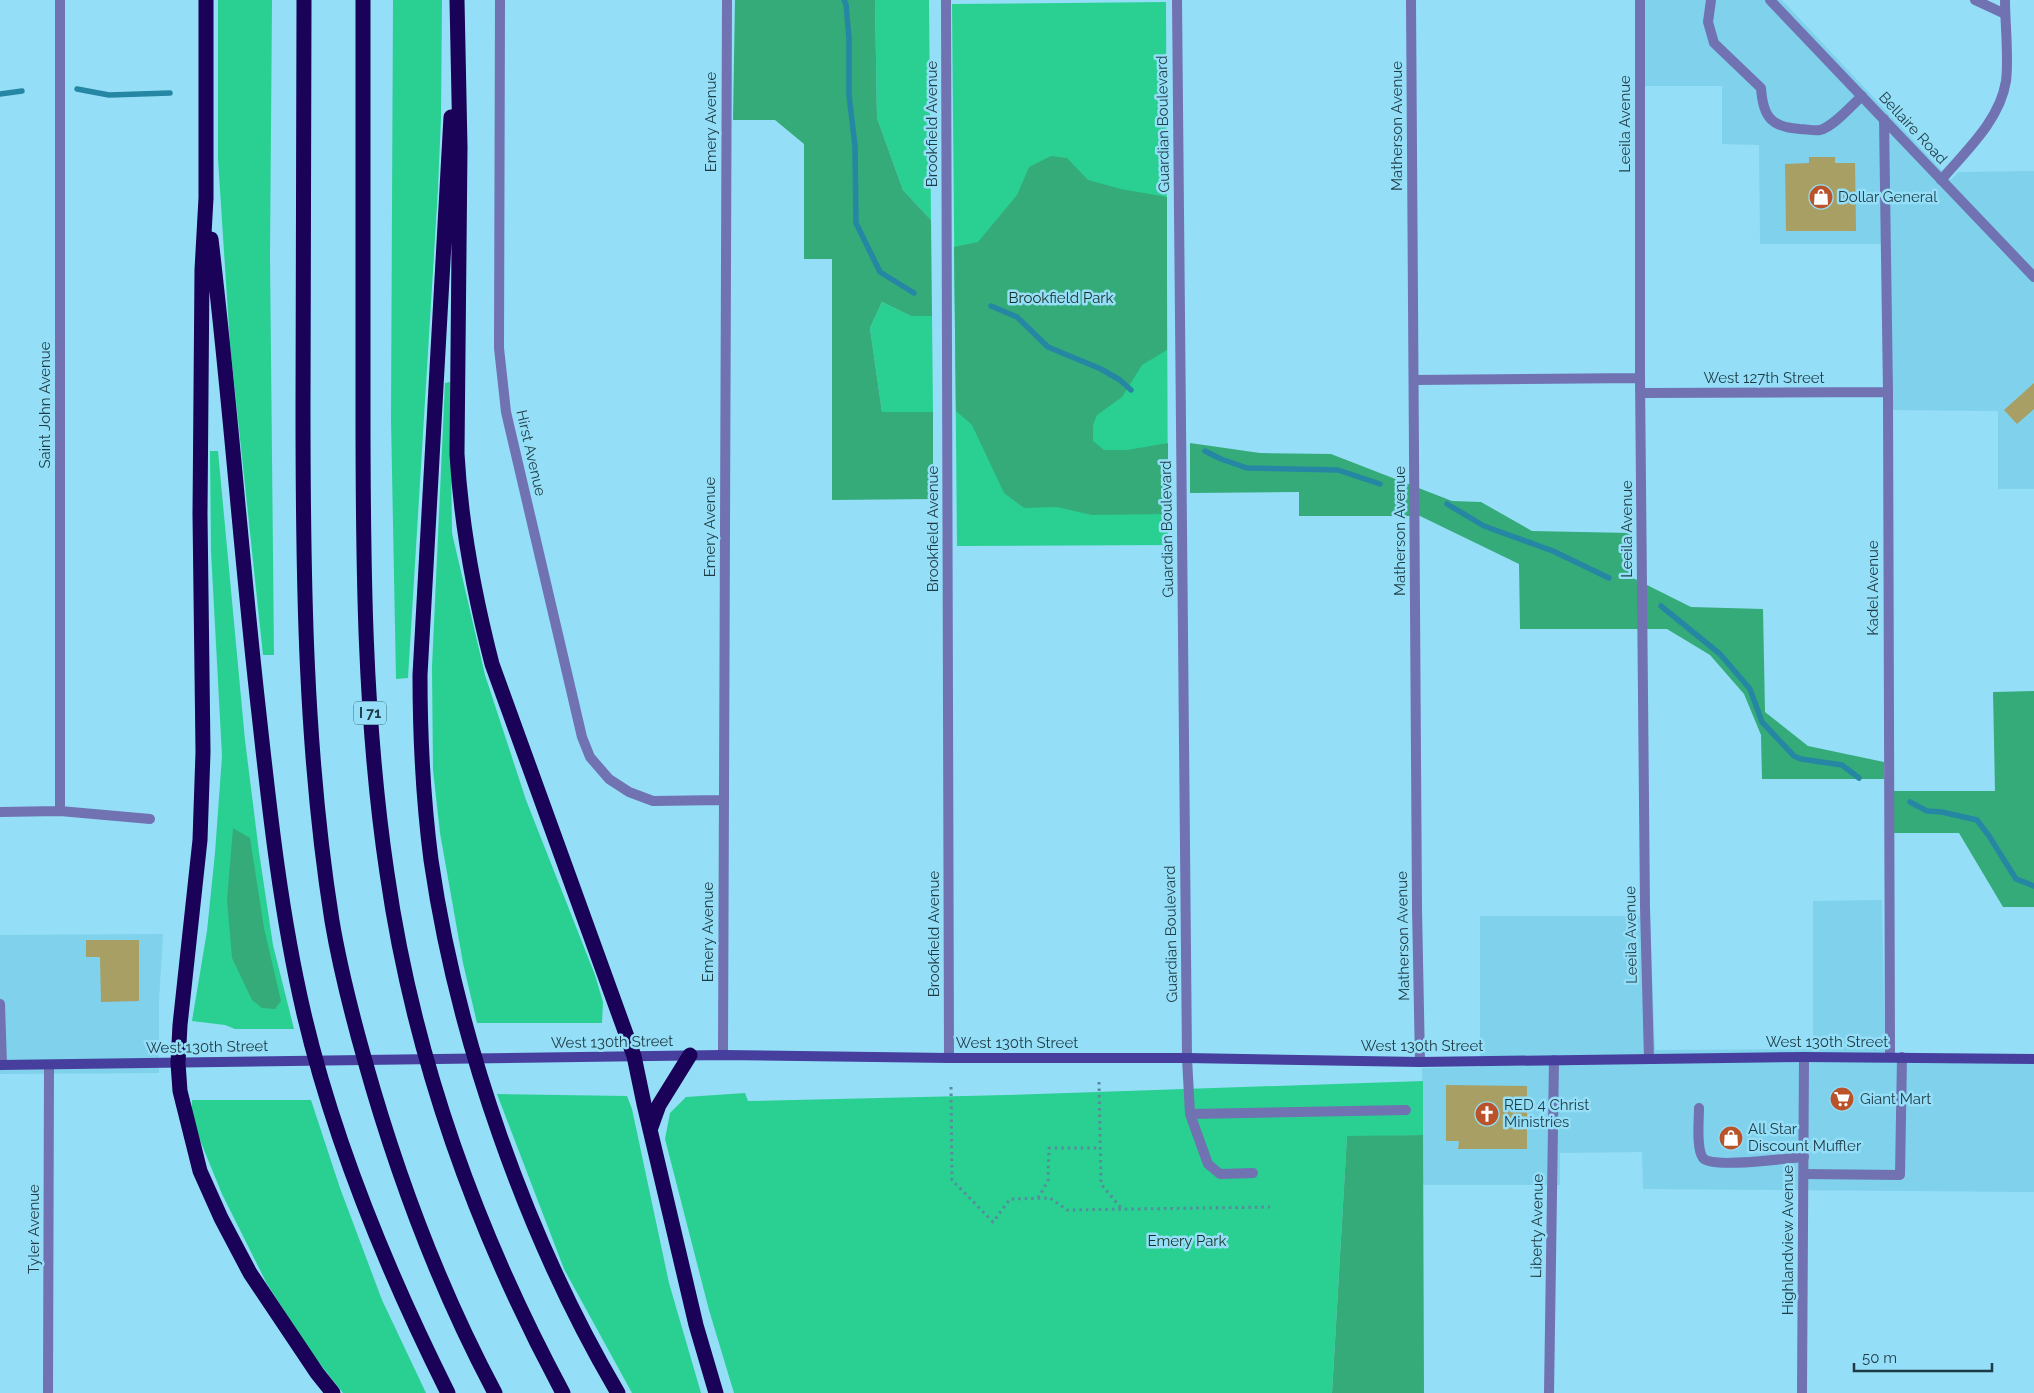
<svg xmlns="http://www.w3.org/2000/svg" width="2034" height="1393" viewBox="0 0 2034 1393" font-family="Raleway,sans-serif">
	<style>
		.built { fill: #7fd1ec }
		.green { fill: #29d091 }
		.forest { fill: #35ab7a }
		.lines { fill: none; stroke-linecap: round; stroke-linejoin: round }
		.stream { stroke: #2587a3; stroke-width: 5.5 }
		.building { fill: #a79f63 }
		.path { stroke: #588b9d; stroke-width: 3; stroke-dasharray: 2.5 4; stroke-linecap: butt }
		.service { stroke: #7072b2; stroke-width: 10 }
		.minor { stroke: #7072b2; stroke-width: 10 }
		.tertiary { stroke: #7072b2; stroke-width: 10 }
		.secondary { stroke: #463f9e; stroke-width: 10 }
		.motorway { stroke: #190257; stroke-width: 15 }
		.labels { text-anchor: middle; stroke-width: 5; stroke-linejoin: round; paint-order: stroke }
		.shield { fill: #95def7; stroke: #416c7a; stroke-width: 1 }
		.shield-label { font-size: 14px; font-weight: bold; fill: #1d3b45 }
		.street-label { font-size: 15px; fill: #1d3b45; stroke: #95def7 }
		.poi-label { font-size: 15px; fill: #1d3b45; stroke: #95def7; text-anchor: start }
		.park-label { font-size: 15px; fill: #193125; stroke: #95def7 }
	</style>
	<rect width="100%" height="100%" fill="#95def7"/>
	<path class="built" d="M 1637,0 L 1782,0 L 1951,180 L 1958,172 L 2034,171 L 2034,489 L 1998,489 L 1998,411 L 1883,410 L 1883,244 L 1760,244 L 1759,145 L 1722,144 L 1722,86 L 1636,86 Z
		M 1882,900 L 1885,1063 L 2034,1063 L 2034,1192 L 1643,1189 L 1642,1152 L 1560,1153 L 1560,1185 L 1423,1185 L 1422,1068 L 1480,1067 L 1480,916 L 1650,916 L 1655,1050 L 1813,1049 L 1813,901 Z
		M 163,934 L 159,1001 L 159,1073 L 0,1074 L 0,935 Z"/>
	<path class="green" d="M 218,0 L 272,0 L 270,256 L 274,655 L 263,655 L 230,344 L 218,159 Z
		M 393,0 L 442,0 L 441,117 L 438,189 L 408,678 L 396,679 L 391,420 Z
		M 875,0 L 929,0 L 931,220 L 903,190 L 877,118 Z
		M 1166,2 L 1168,545 L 957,546 L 952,4 Z
		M 882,302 L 911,316 L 932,316 L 933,412 L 882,412 L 870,328 Z
		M 450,382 L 452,533 L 485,675 L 526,800 L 595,975 L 603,1002 L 602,1023 L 477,1023 L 463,963 L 440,833 L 433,770 L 432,667 L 445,383 Z
		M 210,451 L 218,451 L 245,740 L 259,852 L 273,945 L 294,1029 L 235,1029 L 225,1025 L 192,1021 L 207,931 L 215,853 L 222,756 L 211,551 Z
		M 1423,1081 L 1423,1135 L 1347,1137 L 1332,1393 L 734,1393 L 709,1310 L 665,1139 L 670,1113 L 686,1097 L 745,1093 L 748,1101 L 1007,1095 Z
		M 497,1094 L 627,1096 L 632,1109 L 669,1283 L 701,1393 L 632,1393 L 564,1269 Z
		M 192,1100 L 311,1100 L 340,1188 L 382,1300 L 426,1393 L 343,1393 L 313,1355 L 267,1284 L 222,1194 L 191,1118 Z"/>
	<path class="forest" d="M 735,0 L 875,0 L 877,118 L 903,190 L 931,220 L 932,316 L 911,316 L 882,302 L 870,328 L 882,412 L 933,412 L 933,499 L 832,500 L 832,259 L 804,259 L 804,144 L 775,120 L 733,120 Z
		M 1051,156 L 1067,158 L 1088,180 L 1121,189 L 1167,197 L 1167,350 L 1142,365 L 1122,397 L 1097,415 L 1093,425 L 1093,441 L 1104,450 L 1127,450 L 1168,443 L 1168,514 L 1092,515 L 1057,507 L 1024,508 L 1004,493 L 972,425 L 956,411 L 954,247 L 978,242 L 1017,195 L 1029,167 Z
		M 1190,443 L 1260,453 L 1331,454 L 1452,501 L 1481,502 L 1532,531 L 1631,533 L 1631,577 L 1691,607 L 1763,609 L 1765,712 L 1808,746 L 1884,762 L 1884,779 L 1762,779 L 1761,735 L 1744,694 L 1710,655 L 1667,629 L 1520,629 L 1519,564 L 1420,516 L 1299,516 L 1299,492 L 1190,493 Z
		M 2034,691 L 2034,907 L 2003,907 L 1959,833 L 1894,833 L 1893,791 L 1995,791 L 1993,692 Z
		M 233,828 L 250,838 L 264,928 L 281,1001 L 275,1009 L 262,1008 L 252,1000 L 232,958 L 227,900 Z
		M 1423,1135 L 1424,1393 L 1332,1393 L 1347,1136 Z"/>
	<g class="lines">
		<path class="stream" d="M 844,0 L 846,4 L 849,38 L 849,95 L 855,146 L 856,223 L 880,272 L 914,293
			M 77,89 L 109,95 L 170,93
			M 0,94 L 22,91
			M 991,306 L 1017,317 L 1048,347 L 1101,369 L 1120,380 L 1131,390
			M 1205,451 L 1221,459 L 1247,468 L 1338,470 L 1380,484
			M 1447,504 L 1484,526 L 1553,551 L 1609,578
			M 1661,606 L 1720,654 L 1750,689 L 1762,722 L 1794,756 L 1801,759 L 1842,765 L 1859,778
			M 1910,802 L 1927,811 L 1942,812 L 1977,820 L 1989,836 L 2016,879 L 2034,886"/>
	</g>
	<path class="building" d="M 1809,157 L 1835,157 L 1835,163 L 1855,163 L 1856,231 L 1786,231 L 1785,164 L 1809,163 Z
		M 2034,383 L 2034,409 L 2017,424 L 2004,410 Z
		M 86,940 L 139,940 L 139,1001 L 101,1002 L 100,957 L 86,957 Z
		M 1446,1085 L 1527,1086 L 1527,1149 L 1458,1149 L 1459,1141 L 1446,1141 Z"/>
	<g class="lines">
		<path class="path" d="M 1099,1082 L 1101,1184 L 1121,1208
			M 951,1087 L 952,1180 L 993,1222 L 1010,1199 L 1050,1198 L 1067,1210 L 1270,1207
			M 1038,1198 L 1048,1181 L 1049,1148 L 1100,1148"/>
		<path class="service" d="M 1711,0 L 1708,22 L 1714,43 L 1761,88 C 1763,117 1771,127 1800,129 C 1806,129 1814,131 1820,130 C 1833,127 1852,105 1862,96
			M 1975,0 L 2005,14
			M 0,1004 L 2,1065
			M 1187,1058 L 1190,1114 L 1406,1110
			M 1699,1108 C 1699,1120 1696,1149 1703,1158 C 1712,1169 1787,1158 1804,1157
			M 1190,1114 L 1208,1164 L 1220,1174 L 1253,1173
			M 1804,1174 L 1900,1175 L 1902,1057"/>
		<path class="minor" d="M 500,0 L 499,348 L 506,412 L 582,737 L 590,757 L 609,779 L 629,792 L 653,801 L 723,800
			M 946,0 L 949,1058
			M 1177,0 L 1187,1058
			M 1411,0 L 1417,908 L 1420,1062
			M 1640,0 L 1640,378 L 1645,907 L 1649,1059
			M 1884,119 L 1888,392 L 1890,1057
			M 1941,180 C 1966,151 2000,120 2006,81 C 2009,58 2005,24 2005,0
			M 1414,380 L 1640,378
			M 1641,393 L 1888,392
			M 60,811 L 60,0
			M 0,812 L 60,811 L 150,819
			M 723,1055 L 727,0
			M 48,1393 L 49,1065
			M 1549,1393 L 1554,1060
			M 1802,1393 L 1804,1057"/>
		<path class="tertiary" d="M 1770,0 L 2034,277"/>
		<path class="secondary" d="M 0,1065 L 723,1055 L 949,1058 L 1187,1058 L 1420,1062 L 1804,1057 L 2034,1059"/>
		<path class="motorway" d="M 206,0 L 206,198 L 202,270 L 200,514 L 203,752 L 200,840 L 180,1025 L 178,1063 L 180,1091 L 200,1171 L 221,1218 L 250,1273 L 317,1373 L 333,1393
			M 304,0 C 304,136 303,272 303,408 C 303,579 305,751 332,921 C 340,968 352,1015 365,1061 C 397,1175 439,1288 495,1393
			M 363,0 C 363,136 363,272 363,408 C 363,564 364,719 387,873 C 413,1055 476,1231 563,1393
			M 457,0 L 460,147 L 457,454 C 461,526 474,594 492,664 L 634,1056 L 644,1104 L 696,1325 L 716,1393
			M 451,117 L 420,675 C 420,737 423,798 431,860 C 457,1039 526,1237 618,1393
			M 211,239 C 230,397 241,556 259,714 C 270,815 281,915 304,1014 C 335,1146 388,1273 448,1393
			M 650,1130 L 659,1105 L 690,1055"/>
	</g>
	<defs>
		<symbol id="shop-disc" viewBox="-11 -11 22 22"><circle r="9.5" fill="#ba5329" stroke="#95def7"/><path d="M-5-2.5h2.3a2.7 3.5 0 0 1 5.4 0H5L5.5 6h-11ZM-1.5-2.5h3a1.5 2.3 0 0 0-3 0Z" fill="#fff"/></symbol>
		<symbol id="supermarket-disc" viewBox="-11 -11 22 22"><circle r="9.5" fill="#ba5329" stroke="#95def7"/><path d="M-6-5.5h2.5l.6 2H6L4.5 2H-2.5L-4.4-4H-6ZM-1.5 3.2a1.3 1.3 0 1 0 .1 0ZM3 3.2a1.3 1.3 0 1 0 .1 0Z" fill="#fff"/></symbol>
		<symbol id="church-disc" viewBox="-11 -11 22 22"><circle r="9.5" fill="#ba5329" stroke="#95def7"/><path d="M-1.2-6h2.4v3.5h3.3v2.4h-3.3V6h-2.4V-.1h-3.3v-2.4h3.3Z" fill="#fff"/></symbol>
	</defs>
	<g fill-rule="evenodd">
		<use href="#shop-disc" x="1807" y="183" width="28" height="28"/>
		<use href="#supermarket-disc" x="1828" y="1085" width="28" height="28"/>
		<use href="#church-disc" x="1473" y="1100" width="28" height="28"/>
		<use href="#shop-disc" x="1717" y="1124" width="28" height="28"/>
	</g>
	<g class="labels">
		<rect class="shield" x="354" y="701.5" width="32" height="23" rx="4"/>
		<g class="shield-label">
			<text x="370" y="718">I 71</text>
		</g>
		<g class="street-label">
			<text transform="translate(711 122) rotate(-90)" y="5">Emery Avenue</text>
			<text transform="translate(932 124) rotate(-90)" y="5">Brookfield Avenue</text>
			<text transform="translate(1163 124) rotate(-91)" y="5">Guardian Boulevard</text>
			<text transform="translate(1625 124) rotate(-90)" y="5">Leeila Avenue</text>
			<text transform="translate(1397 126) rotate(-90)" y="5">Matherson Avenue</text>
			<text transform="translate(1913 128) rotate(47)" y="5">Bellaire Road</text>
			<text x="1764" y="383">West 127th Street</text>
			<text transform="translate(45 405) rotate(-90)" y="5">Saint John Avenue</text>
			<text transform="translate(531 453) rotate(77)" y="5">Hirst Avenue</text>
			<text transform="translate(710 527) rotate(-90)" y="5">Emery Avenue</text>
			<text transform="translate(933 529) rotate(-90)" y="5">Brookfield Avenue</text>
			<text transform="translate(1167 529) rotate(-91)" y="5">Guardian Boulevard</text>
			<text transform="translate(1627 529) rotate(-90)" y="5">Leeila Avenue</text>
			<text transform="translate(1400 531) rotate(-90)" y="5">Matherson Avenue</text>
			<text transform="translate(1873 588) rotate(-90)" y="5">Kadel Avenue</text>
			<text transform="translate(708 932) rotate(-90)" y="5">Emery Avenue</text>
			<text transform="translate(934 934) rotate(-90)" y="5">Brookfield Avenue</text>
			<text transform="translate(1171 934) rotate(-91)" y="5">Guardian Boulevard</text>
			<text transform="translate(1631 935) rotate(-91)" y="5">Leeila Avenue</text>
			<text transform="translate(1403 936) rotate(-91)" y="5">Matherson Avenue</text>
			<text transform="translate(612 1042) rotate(-1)" y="5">West 130th Street</text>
			<text x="1827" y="1047">West 130th Street</text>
			<text x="1017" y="1048">West 130th Street</text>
			<text x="1422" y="1051">West 130th Street</text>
			<text transform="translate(207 1047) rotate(-1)" y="5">West 130th Street</text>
			<text transform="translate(1537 1226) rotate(-89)" y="5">Liberty Avenue</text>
			<text transform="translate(34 1229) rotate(-90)" y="5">Tyler Avenue</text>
			<text transform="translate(1788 1240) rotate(-90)" y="5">Highlandview Avenue</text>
		</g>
		<g class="poi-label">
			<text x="1838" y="202">Dollar General</text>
			<text x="1860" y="1104">Giant Mart</text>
			<text x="1504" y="1110">RED 4 Christ<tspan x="1504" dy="17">Ministries</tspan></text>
			<text x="1748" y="1134">All Star<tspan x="1748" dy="17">Discount Muffler</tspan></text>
		</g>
		<g class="park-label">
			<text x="1061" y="303">Brookfield Park</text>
			<text x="1187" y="1246">Emery Park</text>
		</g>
	</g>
	<path d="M1854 1363v8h138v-8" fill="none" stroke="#1d3b45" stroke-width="2.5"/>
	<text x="1862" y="1363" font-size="15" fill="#1d3b45" stroke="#95def7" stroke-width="4" paint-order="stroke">50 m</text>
</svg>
